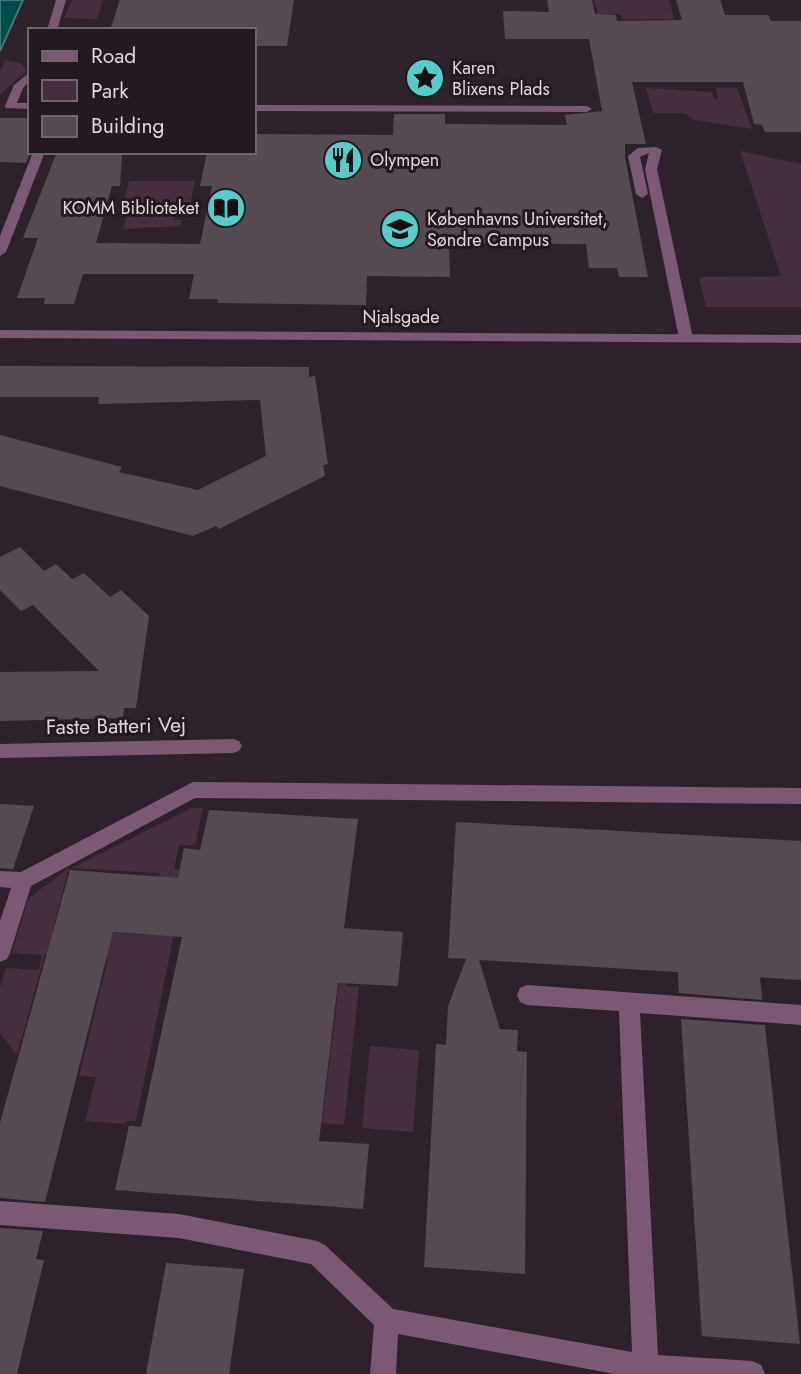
<svg xmlns="http://www.w3.org/2000/svg" width="801" height="1374" viewBox="0 0 801 1374" font-family="Jost,sans-serif">
	<style>
		.green { fill: #452e40 }
		.water { fill: #004c4a; stroke: #437676; stroke-width: 2 }
		.building { fill: #564a53 }
		.lines { fill: none; stroke-linecap: round; stroke-linejoin: round }
		.service { fill: #7a5a73; fill-rule: evenodd }
		.minor { fill: #7a5a73; fill-rule: evenodd }
		.tertiary { fill: #7a5a73; fill-rule: evenodd }
		.labels { text-anchor: middle; stroke-width: 6; stroke-linejoin: round; paint-order: stroke }
		.far-poi-label { font-size: 18px; fill: #dfd8dd; stroke: #231921; text-anchor: start }
		.far-street-label { font-size: 18px; fill: #dfd8dd; stroke: #231921 }
		.street-label { font-size: 21px; fill: #dfd8dd; stroke: #231921 }
	</style>
	<rect width="100%" height="100%" fill="#2d222b"/>
	<path class="green" d="M 72,0 L 103,0 L 97,19 L 64,18 Z
		M 594,0 L 669,0 L 674,19 L 622,19 L 621,14 L 598,14 Z
		M 5,60 L 20,63 L 27,70 L 0,95 L 0,71 Z
		M 646,88 L 711,92 L 714,99 L 718,99 L 716,88 L 737,88 L 752,129 L 694,120 L 684,113 L 653,113 Z
		M 740,151 L 801,164 L 801,307 L 706,307 L 699,277 L 781,276 Z
		M 129,181 L 195,181 L 188,215 L 175,215 L 174,220 L 182,220 L 180,226 L 123,229 L 126,216 L 152,216 L 154,210 L 122,209 Z
		M 192,808 L 203,808 L 195,845 L 179,845 L 174,869 L 187,870 L 136,1121 L 126,1121 L 125,1124 L 85,1121 L 96,1077 L 79,1076 L 108,959 L 45,954 L 17,1055 L 0,1033 L 0,988 L 6,968 L 39,970 L 42,955 L 12,953 L 28,899 L 69,868 L 53,929 L 146,935 L 160,873 L 72,868 Z
		M 340,977 L 347,977 L 346,986 L 359,987 L 344,1125 L 322,1123 Z
		M 370,1046 L 419,1050 L 413,1132 L 362,1128 Z"/>
	<path class="water" d="M 0,0 L 23,0 L 0,51 Z"/>
	<path class="building" d="M 120,0 L 294,0 L 287,46 L 254,46 L 254,30 L 110,30 Z
		M 547,0 L 592,0 L 595,14 L 616,15 L 617,21 L 682,20 L 676,0 L 720,0 L 725,15 L 768,15 L 771,21 L 801,21 L 801,132 L 765,132 L 762,125 L 754,124 L 743,82 L 632,82 L 646,144 L 625,144 L 625,157 L 648,277 L 619,277 L 617,268 L 589,268 L 586,244 L 449,243 L 450,277 L 367,276 L 366,305 L 217,303 L 218,299 L 189,299 L 194,274 L 83,274 L 74,304 L 44,304 L 45,298 L 17,298 L 38,238 L 23,238 L 57,152 L 122,152 L 120,186 L 112,186 L 96,243 L 200,244 L 212,186 L 200,186 L 207,152 L 254,152 L 254,134 L 393,135 L 394,114 L 445,114 L 445,124 L 567,125 L 565,115 L 602,111 L 589,39 L 505,39 L 503,11 L 549,12 Z
		M 0,118 L 30,118 L 30,153 L 26,163 L 0,162 Z
		M 0,366 L 309,367 L 309,377 L 315,376 L 328,464 L 323,465 L 325,476 L 219,529 L 216,526 L 193,536 L 0,486 L 0,435 L 122,467 L 119,472 L 198,490 L 266,456 L 260,400 L 98,404 L 99,397 L 0,397 Z
		M 20,547 L 44,571 L 56,564 L 72,579 L 84,573 L 110,597 L 121,590 L 149,616 L 136,708 L 124,708 L 123,718 L 0,721 L 0,672 L 99,671 L 33,605 L 21,611 L 0,590 L 0,557 Z
		M 0,804 L 34,806 L 13,869 L 0,868 Z
		M 209,810 L 358,819 L 344,928 L 403,932 L 398,986 L 338,983 L 319,1141 L 369,1144 L 363,1209 L 115,1190 L 129,1126 L 141,1127 L 182,937 L 113,932 L 45,1202 L 0,1198 L 0,1123 L 70,870 L 178,878 L 184,848 L 200,850 Z
		M 456,822 L 801,841 L 801,980 L 760,977 L 762,1000 L 679,993 L 678,972 L 479,960 L 500,1029 L 518,1030 L 517,1051 L 527,1052 L 525,1274 L 424,1267 L 436,1044 L 446,1045 L 448,1006 L 466,959 L 448,958 Z
		M 681,1019 L 765,1025 L 800,1344 L 702,1336 Z
		M 0,1228 L 43,1231 L 36,1259 L 44,1260 L 17,1374 L 0,1374 Z
		M 166,1263 L 244,1269 L 229,1374 L 146,1374 Z"/>
	<g class="lines">
		<path class="service" d="M 56,0 L 66,0 L 57,30 L 47,30 Z
			M 30,72 L 30,81 L 23,88 L 17,103 L 30,103 L 30,109 L 6,108 L 5,106 L 14,85 Z
			M 254,105 L 587,106 L 592,109 L 587,112 L 254,111 Z
			M 656,147 L 662,150 L 657,169 L 693,338 L 686,342 L 679,338 L 645,169 L 649,153 L 640,157 L 648,194 L 642,198 L 636,194 L 628,156 L 638,148 Z
			M 33,152 L 45,152 L 6,252 L 0,256 L 0,236 Z
			M 193,782 L 801,788 L 801,804 L 195,798 L 31,886 L 10,953 L 7,959 L 0,962 L 0,921 L 11,888 L 0,887 L 0,871 L 21,872 Z
			M 527,985 L 801,1005 L 801,1025 L 640,1013 L 658,1355 L 752,1361 L 761,1365 L 765,1374 L 615,1374 L 398,1334 L 396,1374 L 370,1374 L 374,1325 L 311,1264 L 179,1238 L 0,1225 L 0,1201 L 179,1214 L 317,1241 L 325,1245 L 393,1309 L 632,1352 L 619,1011 L 527,1005 L 520,1002 L 517,995 L 520,988 Z"/>
		<path class="minor" d="M 233,739 L 239,741 L 242,746 L 239,751 L 233,753 L 0,758 L 0,744 Z"/>
		<path class="tertiary" d="M 0,330 L 801,335 L 801,343 L 0,338 Z"/>
	</g>
	<defs>
		<symbol id="sight-disc" viewBox="-11 -11 22 22"><circle r="9.5" fill="#54cdc8" stroke="#231921"/><path d="M0-6L1.8-2.2L6-1.7L2.9 1.2L3.7 5.4L0 3.3L-3.7 5.4L-2.9 1.2L-6-1.7L-1.8-2.2Z" fill="#111"/></symbol>
		<symbol id="restaurant-disc" viewBox="-11 -11 22 22"><circle r="9.5" fill="#54cdc8" stroke="#231921"/><path d="M-5-6h1v4h1v-4h1v4h1v-4h1v5L-1.5 .5V6h-2V.5L-5-1ZM5-6V6H3V1.5H1.5Q1.5-4 5-6Z" fill="#111"/></symbol>
		<symbol id="library-disc" viewBox="-11 -11 22 22"><circle r="9.5" fill="#54cdc8" stroke="#231921"/><path d="M-6-4Q-3-5.5-.7-3.5V5Q-3 3-6 4ZM6-4Q3-5.5 .7-3.5V5Q3 3 6 4Z" fill="#111"/></symbol>
		<symbol id="university-disc" viewBox="-11 -11 22 22"><circle r="9.5" fill="#54cdc8" stroke="#231921"/><path d="M0-5L7-2L0 1L-7-2ZM-4 1L0 2.5L4 1V4Q0 6-4 4Z" fill="#111"/></symbol>
	</defs>
	<g fill-rule="evenodd">
		<use href="#sight-disc" x="403" y="56" width="44" height="44"/>
		<use href="#restaurant-disc" x="321" y="138" width="44" height="44"/>
		<use href="#library-disc" x="204" y="186" width="44" height="44"/>
		<use href="#university-disc" x="378" y="207" width="44" height="44"/>
	</g>
	<g class="labels">
		<g class="far-poi-label">
			<text x="452" y="74">Karen<tspan x="452" dy="21">Blixens Plads</tspan></text>
			<text x="370" y="166">Olympen</text>
			<text x="199" y="214" text-anchor="end">KOMM Biblioteket</text>
			<text x="427" y="225">Københavns Universitet,<tspan x="427" dy="21">Søndre Campus</tspan></text>
		</g>
		<g class="far-street-label">
			<text x="401" y="323">Njalsgade</text>
		</g>
		<g class="street-label">
			<text transform="translate(116 726) rotate(-1)" y="7">Faste Batteri Vej</text>
		</g>
	</g>
	<rect x="28" y="28" width="228" height="126" fill="#231921" stroke="#6e656c" stroke-width="2"/>
	<rect x="42" y="51" width="35" height="10" fill="#7a5a73" stroke="#6e656c" stroke-width="2"/>
	<text x="91" y="63" font-size="21" fill="#dfd8dd">Road</text>
	<rect x="42" y="80" width="35" height="21" fill="#452e40" stroke="#6e656c" stroke-width="2"/>
	<text x="91" y="98" font-size="21" fill="#dfd8dd">Park</text>
	<rect x="42" y="116" width="35" height="21" fill="#564a53" stroke="#6e656c" stroke-width="2"/>
	<text x="91" y="133" font-size="21" fill="#dfd8dd">Building</text>
</svg>
